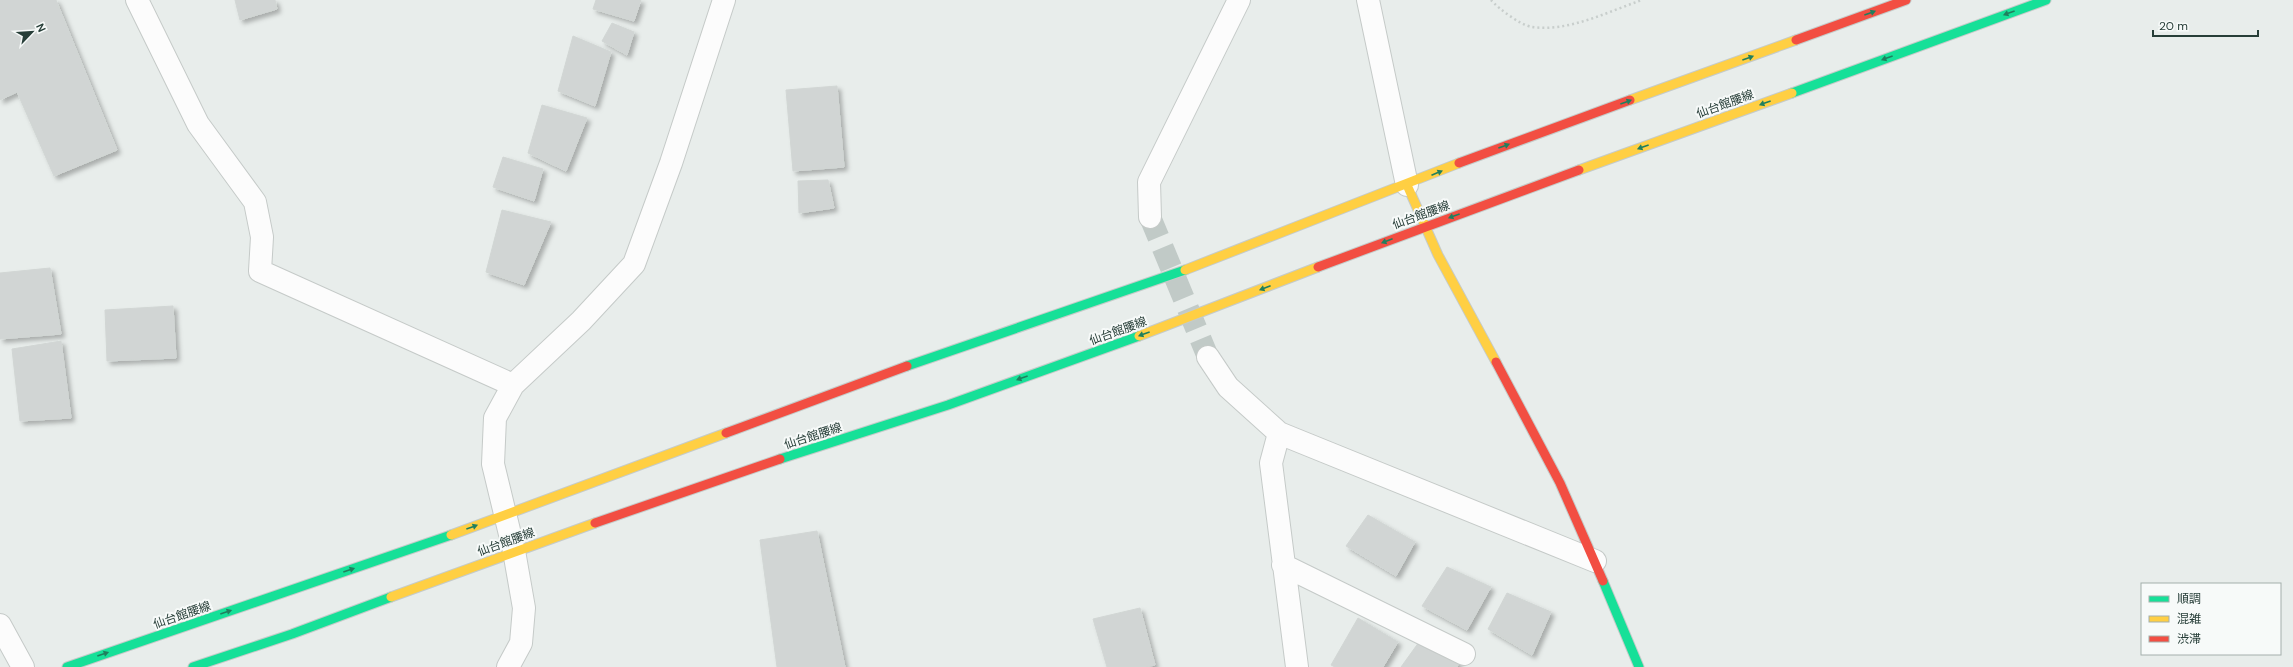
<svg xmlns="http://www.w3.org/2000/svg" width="2293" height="667" viewBox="0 0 2293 667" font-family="'DM Sans','Noto Sans JP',sans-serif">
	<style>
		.building { fill: #d1d5d4; stroke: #d1d6d4; filter: url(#shadow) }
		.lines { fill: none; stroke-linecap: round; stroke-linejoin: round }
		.street-tunnel { stroke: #c1cac7; stroke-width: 22; stroke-dasharray: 22 11; stroke-linecap: butt }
		.street-casing { stroke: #c5cac8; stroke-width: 24 }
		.fast-casing { stroke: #c5cbc9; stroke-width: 11 }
		.slow-casing { stroke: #c5cbc9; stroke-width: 11 }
		.jam-casing { stroke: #c5cbc9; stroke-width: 11 }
		.path { stroke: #c8cecc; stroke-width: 2.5; stroke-dasharray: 2 3; stroke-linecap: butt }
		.street { stroke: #fcfcfc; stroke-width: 22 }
		.fast { stroke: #16e098; stroke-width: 9 }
		.slow { stroke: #ffcf43; stroke-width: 9 }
		.jam { stroke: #f24e42; stroke-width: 9 }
		.oneway { fill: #207f5e }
		.labels { text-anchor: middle; stroke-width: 4; stroke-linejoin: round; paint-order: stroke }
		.street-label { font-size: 12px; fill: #273e38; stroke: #f7faf9 }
	</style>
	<defs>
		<filter id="shadow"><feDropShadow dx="3.5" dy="3.5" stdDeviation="2" flood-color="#0004"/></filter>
	</defs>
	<rect width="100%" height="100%" fill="#e8edeb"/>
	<path class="building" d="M 0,0 L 56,0 L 117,150 L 54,176 L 17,92 L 0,100 Z
		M 235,0 L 275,0 L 277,9 L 240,20 Z
		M 596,0 L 641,0 L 634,21 L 593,9 Z
		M 612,23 L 634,32 L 627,55 L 602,41 Z
		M 573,36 L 611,52 L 595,106 L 558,91 Z
		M 837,86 L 844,167 L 793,171 L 786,90 Z
		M 542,105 L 587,118 L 566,171 L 528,153 Z
		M 503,157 L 543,169 L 534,201 L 493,187 Z
		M 828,180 L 834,208 L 799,213 L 798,181 Z
		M 502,210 L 551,222 L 524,285 L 486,272 Z
		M 50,268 L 61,334 L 0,339 L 0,273 Z
		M 173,306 L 176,358 L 107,361 L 105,310 Z
		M 61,341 L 71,418 L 20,421 L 12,349 Z
		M 1368,515 L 1415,542 L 1396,576 L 1346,546 Z
		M 817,531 L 845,667 L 777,667 L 760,540 Z
		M 1447,567 L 1491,587 L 1467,630 L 1422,606 Z
		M 1507,593 L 1551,612 L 1532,655 L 1488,629 Z
		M 1140,608 L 1155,665 L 1146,667 L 1107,667 L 1093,619 Z
		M 1358,618 L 1398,642 L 1383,667 L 1335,667 L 1331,665 Z
		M 1419,642 L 1459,662 L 1457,667 L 1401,667 Z"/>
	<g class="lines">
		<path class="street-tunnel" d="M 1150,217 L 1208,357"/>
		<defs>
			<path id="street" d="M 137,0 L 198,124 L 255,202 L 262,237 L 260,271 L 513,385
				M 1368,0 L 1407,185
				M 1150,217 L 1149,182 L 1239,0
				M 1208,357 L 1228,387 L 1279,433 L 1595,561
				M 1279,433 L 1271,463 L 1297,667
				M 1283,565 L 1464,654
				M 0,625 L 23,667
				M 508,667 L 521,643 L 524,608 L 514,551 L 493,464 L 495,418 L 513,385 L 581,321 L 634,264 L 671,163 L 724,0"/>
			<path id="fast" d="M 1792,93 L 2046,0
				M 907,366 L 1185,270
				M 780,459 L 948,405 L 1139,336
				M 1603,581 L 1639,667
				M 67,667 L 451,535
				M 193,667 L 292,634 L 391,597"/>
			<path id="slow" d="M 1630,100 L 1796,40
				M 1579,170 L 1792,93
				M 1407,185 L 1438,255 L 1496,362
				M 1185,270 L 1459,163
				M 1139,336 L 1318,267
				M 451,535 L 726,433
				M 391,597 L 595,523"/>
			<path id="jam" d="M 1796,40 L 1906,0
				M 1459,163 L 1630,100
				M 1318,267 L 1579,170
				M 1496,362 L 1560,483 L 1603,581
				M 726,433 L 907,366
				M 595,523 L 780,459"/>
		</defs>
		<use href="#street" class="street-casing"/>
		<use href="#fast" class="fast-casing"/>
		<use href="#slow" class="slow-casing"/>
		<use href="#jam" class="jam-casing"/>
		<path class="path" d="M 1491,0 C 1499,9 1520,25 1532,27 C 1569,32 1607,12 1642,0"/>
		<use href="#street" class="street"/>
		<use href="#fast" class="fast"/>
		<use href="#slow" class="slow"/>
		<use href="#jam" class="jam"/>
	</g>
	<defs><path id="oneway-solid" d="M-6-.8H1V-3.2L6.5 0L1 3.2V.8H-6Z"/></defs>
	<g class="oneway">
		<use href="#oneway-solid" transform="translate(1870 13) rotate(-20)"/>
		<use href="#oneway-solid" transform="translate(2009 13) rotate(160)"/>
		<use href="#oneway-solid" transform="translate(1748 58) rotate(-20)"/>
		<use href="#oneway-solid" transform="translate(1887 58) rotate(160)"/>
		<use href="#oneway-solid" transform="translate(1626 102) rotate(-20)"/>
		<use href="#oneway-solid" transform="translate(1765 103) rotate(160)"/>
		<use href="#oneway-solid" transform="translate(1504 146) rotate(-20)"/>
		<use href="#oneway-solid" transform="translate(1643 147) rotate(160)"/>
		<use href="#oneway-solid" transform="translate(1437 173) rotate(-23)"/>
		<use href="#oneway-solid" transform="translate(1454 216) rotate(160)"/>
		<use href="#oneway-solid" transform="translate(1387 241) rotate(159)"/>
		<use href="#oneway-solid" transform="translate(1265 288) rotate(159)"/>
		<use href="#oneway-solid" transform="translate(1144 334) rotate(160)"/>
		<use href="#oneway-solid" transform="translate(1022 378) rotate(160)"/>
		<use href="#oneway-solid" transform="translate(472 527) rotate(-20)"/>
		<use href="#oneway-solid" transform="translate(349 570) rotate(-19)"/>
		<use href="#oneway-solid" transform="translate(226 612) rotate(-19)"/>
		<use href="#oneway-solid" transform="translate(103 654) rotate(-19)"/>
	</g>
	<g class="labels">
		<g class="street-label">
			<text transform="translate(1725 104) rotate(-20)" y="4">仙台館腰線</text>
			<text transform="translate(1421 215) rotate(-20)" y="4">仙台館腰線</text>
			<text transform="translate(1118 331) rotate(-20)" y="4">仙台館腰線</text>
			<text transform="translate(813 436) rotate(-18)" y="4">仙台館腰線</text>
			<text transform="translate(506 542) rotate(-20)" y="4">仙台館腰線</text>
			<text transform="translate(182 615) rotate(-19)" y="4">仙台館腰線</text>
		</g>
	</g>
	<rect x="2141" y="583" width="140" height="72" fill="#f7faf9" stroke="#a4afac"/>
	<rect x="2149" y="596" width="20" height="6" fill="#16e098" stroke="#a4afac"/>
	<text x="2177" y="603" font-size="12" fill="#273e38">順調</text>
	<rect x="2149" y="616" width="20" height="6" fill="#ffcf43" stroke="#a4afac"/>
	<text x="2177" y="623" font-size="12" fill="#273e38">混雑</text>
	<rect x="2149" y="636" width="20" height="6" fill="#f24e42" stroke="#a4afac"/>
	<text x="2177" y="643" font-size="12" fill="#273e38">渋滞</text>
	<g transform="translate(32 32) rotate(65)" stroke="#f7faf9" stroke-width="3" paint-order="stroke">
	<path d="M0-3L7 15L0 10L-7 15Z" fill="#273e38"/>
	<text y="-6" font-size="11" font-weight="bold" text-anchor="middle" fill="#273e38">N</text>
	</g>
	<path d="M2153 30v6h105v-6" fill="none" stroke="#273e38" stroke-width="2"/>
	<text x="2159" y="30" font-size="12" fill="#273e38" stroke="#f7faf9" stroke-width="3" paint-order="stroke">20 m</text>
</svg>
